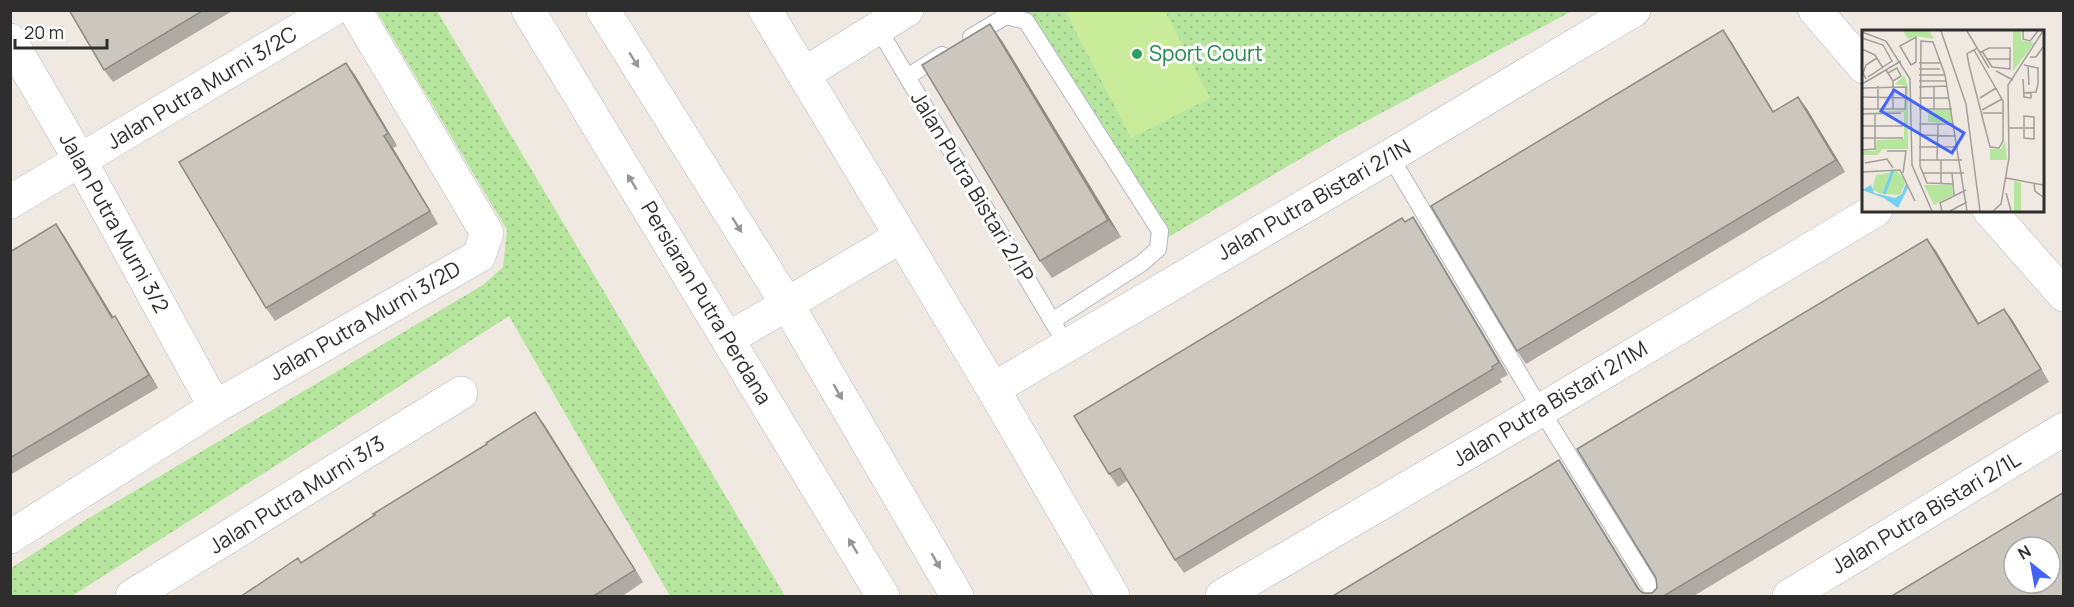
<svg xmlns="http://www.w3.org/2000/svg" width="2074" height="607" viewBox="0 0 2074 607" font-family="Manrope,sans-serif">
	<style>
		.grass { fill: url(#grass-dots) }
		.pitch { fill: #c9ec9a }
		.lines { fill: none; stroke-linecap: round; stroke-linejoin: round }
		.service-casing { stroke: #b4b7c1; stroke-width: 18 }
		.minor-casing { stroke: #b4b7c1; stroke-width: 34 }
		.secondary-casing { stroke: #b4b7c1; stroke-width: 34 }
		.service { stroke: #fff; stroke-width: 16 }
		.minor { stroke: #fff; stroke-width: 33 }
		.secondary { stroke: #fff; stroke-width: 33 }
		.wall { fill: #afaba4 }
		.shaded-wall { fill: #8e8b86 }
		.building { fill: #cbc7bf; stroke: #8e8b86; stroke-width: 1.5; fill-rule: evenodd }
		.oneway { fill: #969696 }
		.leisure-dot { fill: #2e9e5b; stroke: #fff; stroke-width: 2 }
		.labels { text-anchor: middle; stroke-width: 6; stroke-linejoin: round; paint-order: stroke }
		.leisure-label { font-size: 21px; fill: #27864d; stroke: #fff; text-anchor: start }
		.street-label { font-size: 21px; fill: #2e2e2e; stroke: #fff }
		.inset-river { fill: none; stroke: #75cff0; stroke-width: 3 }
		.inset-road { fill: none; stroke: #a29e99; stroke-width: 1.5 }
		.view { fill: #4264fb; fill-opacity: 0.15; stroke: #4264fb; stroke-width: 3 }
		.inset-edge { fill: none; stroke: #2e2e2e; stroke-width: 3 }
	</style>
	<defs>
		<pattern id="grass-dots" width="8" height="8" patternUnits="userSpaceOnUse" patternTransform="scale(1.5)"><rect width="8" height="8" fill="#b6e59e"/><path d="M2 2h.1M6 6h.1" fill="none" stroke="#9dc588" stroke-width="1.8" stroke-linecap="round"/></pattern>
	</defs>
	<rect width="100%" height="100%" fill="#efe9e1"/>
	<path class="grass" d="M 376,10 L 437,11 L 785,596 L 670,596 L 509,316 L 72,596 L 11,596 L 11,568 L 89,518 L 483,285 L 503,267 L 507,230 Z
		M 1023,11 L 1572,11 L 1342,134 L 1157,244 Z"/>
	<path class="pitch" d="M 1065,11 L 1165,11 L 1210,98 L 1131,138 Z"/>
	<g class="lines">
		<defs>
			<path id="service" d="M 878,28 L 1057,329
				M 971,37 L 1006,16 L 1026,21 L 1160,231 L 1158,249 L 1142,263 L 1052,321
				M 907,77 L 942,55
				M 1390,156 L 1541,410 L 1656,596"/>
			<path id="minor" d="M 765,10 L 993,389 L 1113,596
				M 1815,10 L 1864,67
				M 10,40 L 80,160 L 215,407
				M 804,74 L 907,10
				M 10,202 L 332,10
				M 1989,210 L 2064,295
				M 728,339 L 900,237
				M 993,389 L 1390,156 L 1634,10
				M 10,537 L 215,407 L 479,256 L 487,233 L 355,10
				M 132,596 L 461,393
				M 1222,596 L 1541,410 L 1876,210
				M 1789,596 L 2064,429"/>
			<path id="secondary" d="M 528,10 L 883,596
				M 603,10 L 787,304 L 957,596"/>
		</defs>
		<use href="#service" class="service-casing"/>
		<use href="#minor" class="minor-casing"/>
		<use href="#secondary" class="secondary-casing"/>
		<use href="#service" class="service"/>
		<use href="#minor" class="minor"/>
		<use href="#secondary" class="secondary"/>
	</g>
	<path class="wall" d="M 69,10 L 234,10 L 113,82 L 104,70 Z
		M 1723,30 L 1732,43 L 1774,112 L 1798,97 L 1807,109 L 1845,172 L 1526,364 L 1517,351 Z
		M 1002,41 L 1121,237 L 1052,278 L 1040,261 Z
		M 346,63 L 355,75 L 397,146 L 393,148 L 438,224 L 275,321 L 266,308 Z
		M 1405,222 L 1421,229 L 1508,375 L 1500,379 L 1502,382 L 1184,573 L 1175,560 L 1127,481 L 1118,487 L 1109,474 Z
		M 56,224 L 65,237 L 113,317 L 115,316 L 123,329 L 158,388 L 10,475 L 10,252 Z
		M 1927,239 L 1936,251 L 1979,324 L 2004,309 L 2013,321 L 2049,382 L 1692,597 L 1331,597 L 1559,460 L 1567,472 L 1641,591 L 1643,593 L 1652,593 Z
		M 535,412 L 643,582 L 621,597 L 240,597 L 301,563 L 487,444 Z"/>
	<path class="shaded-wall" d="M 990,24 L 1002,41 L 1121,237 L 1108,220 Z
		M 1723,30 L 1732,43 L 1781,125 L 1773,112 Z
		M 346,63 L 355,75 L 397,146 L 388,133 Z
		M 1798,97 L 1807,109 L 1845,172 L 1836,160 Z
		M 384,136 L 393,148 L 438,224 L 430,211 Z
		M 1413,217 L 1421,229 L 1508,375 L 1499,362 Z
		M 56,224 L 65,237 L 121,330 L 112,318 Z
		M 1927,239 L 1936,251 L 1987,337 L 1978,324 Z
		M 2004,309 L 2013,321 L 2049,382 L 2041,369 Z
		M 115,316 L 123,329 L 158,388 L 149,375 Z
		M 535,412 L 544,424 L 643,582 L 635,570 Z
		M 1559,460 L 1567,472 L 1644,597 L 1638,589 Z"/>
	<path class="building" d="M 69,10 L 204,10 L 104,70 Z
		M 990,24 L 1108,220 L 1040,261 L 922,65 Z
		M 1723,30 L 1773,112 L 1798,97 L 1836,160 L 1517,351 L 1431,206 Z
		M 346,63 L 388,133 L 384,136 L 430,211 L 266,308 L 179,162 Z
		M 1413,217 L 1499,362 L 1492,367 L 1493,369 L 1175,560 L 1120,468 L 1109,474 L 1074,416 L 1402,218 L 1405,222 Z
		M 56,224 L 112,318 L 115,316 L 149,375 L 10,458 L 10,252 Z
		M 1927,239 L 1978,324 L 2004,309 L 2041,369 L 1662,597 L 1331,597 L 1559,460 L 1638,589 L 1643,593 L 1652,593 L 1657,588 L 1656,578 L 1577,449 Z
		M 535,412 L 635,570 L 592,597 L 240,597 L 298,558 L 301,563 L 375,515 L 373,514 L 487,444 L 486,443 Z
		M 2064,492 L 2064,597 L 1890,597 ZM 2014,547 L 2050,547 L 2050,583 L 2014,583 Z"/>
	<defs><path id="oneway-solid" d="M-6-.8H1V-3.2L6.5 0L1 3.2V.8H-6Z" transform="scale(1.5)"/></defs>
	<g class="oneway">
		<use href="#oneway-solid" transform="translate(634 60) rotate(58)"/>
		<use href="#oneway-solid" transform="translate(632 182) rotate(-121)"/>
		<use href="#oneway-solid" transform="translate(737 225) rotate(58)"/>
		<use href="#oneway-solid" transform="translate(838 392) rotate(60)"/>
		<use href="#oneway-solid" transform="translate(853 546) rotate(-121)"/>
		<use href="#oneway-solid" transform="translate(936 561) rotate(60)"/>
	</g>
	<circle class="leisure-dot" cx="1137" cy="54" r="6"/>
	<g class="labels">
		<g class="leisure-label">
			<text x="1149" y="61">Sport Court</text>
		</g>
		<g class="street-label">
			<text transform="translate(202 88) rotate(-31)" y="7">Jalan Putra Murni 3/2C</text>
			<text transform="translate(972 187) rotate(59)" y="7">Jalan Putra Bistari 2/1P</text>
			<text transform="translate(1314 200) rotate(-30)" y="7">Jalan Putra Bistari 2/1N</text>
			<text transform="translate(114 223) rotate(61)" y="7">Jalan Putra Murni 3/2</text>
			<text transform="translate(706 303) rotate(59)" y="7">Persiaran Putra Perdana</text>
			<text transform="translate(365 321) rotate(-30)" y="7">Jalan Putra Murni 3/2D</text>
			<text transform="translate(1550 404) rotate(-31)" y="7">Jalan Putra Bistari 2/1M</text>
			<text transform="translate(297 495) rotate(-32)" y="7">Jalan Putra Murni 3/3</text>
			<text transform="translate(1926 513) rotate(-31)" y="7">Jalan Putra Bistari 2/1L</text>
		</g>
	</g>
	<g transform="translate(1862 30)">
		<rect width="182" height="182" fill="#efe9e1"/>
		<path d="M 41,1 L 67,1 L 72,9 L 54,6 L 46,9 ZM 151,1 L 159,1 L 159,10 L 172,13 L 151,41 ZM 42,46 L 46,56 L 46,119 L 21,119 L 15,125 L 0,125 L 0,121 L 13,121 L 15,110 L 42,109 L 42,82 L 0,83 L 43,80 L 44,56 L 33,54 ZM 66,80 L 89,80 L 91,93 L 66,92 ZM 143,111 L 145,130 L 128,130 L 128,119 L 139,119 ZM 33,139 L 44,151 L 38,165 L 23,164 L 27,153 L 20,164 L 10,160 L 14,145 L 31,142 L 30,145 ZM 152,151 L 159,153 L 159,181 L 152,181 ZM 62,155 L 90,155 L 91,165 L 72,175 Z" fill="#b6e59e"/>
		<path d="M 44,153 L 46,158 L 36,178 L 22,168 L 0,160 L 9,155 L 12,163 L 33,168 L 40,164 Z" fill="#75cff0"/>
		<path class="inset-river" d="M 22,164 L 31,140"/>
		<path class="inset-road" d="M 79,1 L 104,74 L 118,181M 105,1 L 127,38M 161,1 L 161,9 L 168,11 L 176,1M 0,2 L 24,11 L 48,49 L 50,135 L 70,181M 54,7 L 54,32 L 49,35 L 38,16 ZM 0,8 L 21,15 L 30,31 L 6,47M 0,19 L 13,25 L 21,38M 112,20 L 141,71 L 141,111 L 137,118 L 128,117 L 107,35 L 105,24 L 106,23 L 112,20 L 115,18M 117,23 L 127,18 L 148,18 L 148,39 L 130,37 L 120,21M 168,27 L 174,27 L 181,17M 124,29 L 149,29M 57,33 L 79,33M 166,37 L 167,55M 57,39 L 78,39M 24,40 L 31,51 L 31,79M 134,41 L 151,50M 26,43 L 35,38 L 39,46 L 31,51M 57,45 L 83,45M 4,49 L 1,43 L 4,35 L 15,28M 161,49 L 162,67 L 169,68 L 169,63M 57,51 L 84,51M 0,54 L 39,31M 57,57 L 85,56M 0,58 L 44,57 L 43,79 L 0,79M 161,63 L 174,62 L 176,54 L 176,38 L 162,35M 0,67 L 44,68M 57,68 L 87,68M 118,68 L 134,58M 16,79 L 16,56M 57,79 L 90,79M 72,79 L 72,56M 120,80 L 140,69M 121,83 L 141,83M 0,84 L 39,83M 162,86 L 172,87 L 172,109 L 162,108 ZM 57,94 L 92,94M 0,96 L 41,96M 147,98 L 173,98M 57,105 L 94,106M 0,108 L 41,108M 57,117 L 96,117M 0,120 L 13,119 L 13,83M 25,121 L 44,121 L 41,143M 57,130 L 100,130M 75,130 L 76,94M 79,130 L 79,154M 3,133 L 25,129 L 31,138M 0,142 L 38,140 L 53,171M 61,143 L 102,143M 90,143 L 92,165M 144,148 L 181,155M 172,153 L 173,161 L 181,167M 91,154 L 65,153 L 58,136 L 59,11 L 71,12 L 83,45 L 105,181M 144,163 L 149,181M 80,181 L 78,173 L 104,160M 88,181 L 105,172M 131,181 L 139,174 L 147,128 L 146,55 L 181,1"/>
		<path class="view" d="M 32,60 L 102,103 L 90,123 L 19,81 Z"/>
		<rect width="182" height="182" class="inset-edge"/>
	</g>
	<rect width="2074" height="607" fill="none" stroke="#2e2e2e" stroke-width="24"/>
	<g transform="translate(2032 565) rotate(329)"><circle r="28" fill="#ffffff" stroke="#ababab" stroke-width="1.5"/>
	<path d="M0-4.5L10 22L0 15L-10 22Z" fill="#4264fb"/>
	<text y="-9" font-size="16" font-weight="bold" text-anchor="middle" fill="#2e2e2e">N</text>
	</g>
	<path d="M15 39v9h92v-9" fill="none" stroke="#2e2e2e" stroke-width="3"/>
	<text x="24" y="39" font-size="18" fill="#2e2e2e" stroke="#ffffff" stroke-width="4.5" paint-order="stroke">20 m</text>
</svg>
